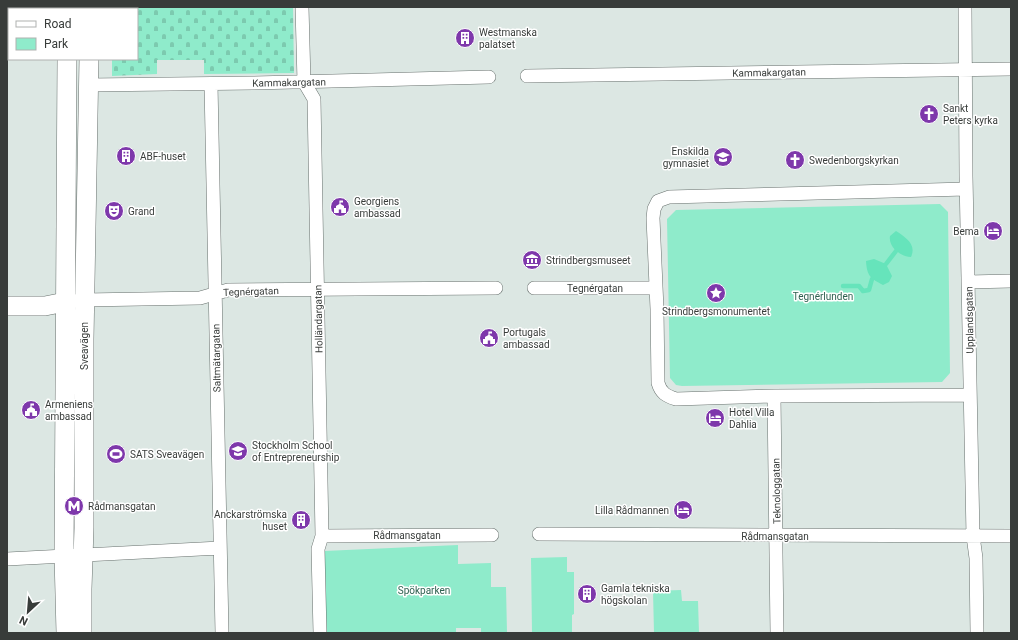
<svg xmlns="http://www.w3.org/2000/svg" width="1018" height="640" viewBox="0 0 1018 640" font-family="Roboto,sans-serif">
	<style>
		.green { fill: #8febcb }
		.cemetery { fill: url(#cemetery-stones) }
		.water { fill: #66e4bb }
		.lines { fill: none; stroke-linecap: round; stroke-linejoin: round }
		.stream { stroke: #66e4bb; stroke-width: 4.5 }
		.street-casing { stroke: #68716e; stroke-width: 14 }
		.secondary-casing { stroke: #68716e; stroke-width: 20 }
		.street { stroke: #fff; stroke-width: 13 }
		.secondary { stroke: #fff; stroke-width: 19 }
		.labels { text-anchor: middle; stroke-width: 3; stroke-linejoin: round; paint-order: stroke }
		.poi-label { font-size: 10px; fill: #383c3a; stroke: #fff; text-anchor: start }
		.street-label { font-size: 10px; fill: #383c3a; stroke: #fff }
		.park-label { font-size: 10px; fill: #2e6150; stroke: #fff }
	</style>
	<defs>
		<pattern id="cemetery-stones" width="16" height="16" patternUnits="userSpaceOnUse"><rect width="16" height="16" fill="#8febcb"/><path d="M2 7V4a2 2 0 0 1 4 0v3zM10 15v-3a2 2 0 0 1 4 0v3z" fill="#7ccaaf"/></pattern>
	</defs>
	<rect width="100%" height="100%" fill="#dce7e3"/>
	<path class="green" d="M 940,204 L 948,212 L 950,373 L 942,382 L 682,386 L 676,385 L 670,378 L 667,219 L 676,210 Z
		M 458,545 L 458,564 L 491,563 L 491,587 L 506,587 L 507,633 L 481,633 L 481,628 L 456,628 L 456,633 L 325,633 L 324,551 Z
		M 567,557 L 567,572 L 574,572 L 574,614 L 572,615 L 572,633 L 532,633 L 531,558 Z
		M 681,590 L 682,601 L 698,601 L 699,633 L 654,633 L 653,591 Z"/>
	<path class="cemetery" d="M 112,7 L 293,7 L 294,73 L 204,74 L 204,60 L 157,60 L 157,74 L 112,76 L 112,59 L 137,59 L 137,9 L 112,9 Z"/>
	<path class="water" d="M 896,231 C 905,237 917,244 911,257 C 901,257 888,247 890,236 Z
		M 874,259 L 886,264 L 892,276 L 889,282 L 883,285 C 870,278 867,276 866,261 Z"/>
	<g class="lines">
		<path class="stream" d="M 886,264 L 896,251
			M 843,286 L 859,286 L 863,291 L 869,290 L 872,279"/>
		<defs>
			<path id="street" d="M 302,7 L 304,82 L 314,99 L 322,536 L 318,549 L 320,633
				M 965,7 L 966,176 L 973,536 L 976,558 L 977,633
				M 527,76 L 1011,69
				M 211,84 L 222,633
				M 89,85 L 253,83 L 489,77
				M 966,189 L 669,197 L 658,201 L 654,209 L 653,218 L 657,309 L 658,383 C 661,393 666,396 676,399 L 774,396 L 970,395
				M 968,282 L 1011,281
				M 534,288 L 655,288
				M 65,302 L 85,300 L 200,298 L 228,290 L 496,288
				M 774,396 L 777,633
				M 539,534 L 1011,536
				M 322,536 L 492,535
				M 7,559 L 220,548"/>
			<path id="secondary" d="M 67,9 L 67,7
				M 89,9 L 89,7
				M 7,306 L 45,306 L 65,302
				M 66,633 L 64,556 L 67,59
				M 82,633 L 82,589 L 84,528 L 84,339 L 89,59"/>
		</defs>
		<use href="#street" class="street-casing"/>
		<use href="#secondary" class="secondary-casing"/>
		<use href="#street" class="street"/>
		<use href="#secondary" class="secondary"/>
	</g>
	<defs>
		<symbol id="building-disc" viewBox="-11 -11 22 22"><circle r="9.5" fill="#7e38ab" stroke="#fff"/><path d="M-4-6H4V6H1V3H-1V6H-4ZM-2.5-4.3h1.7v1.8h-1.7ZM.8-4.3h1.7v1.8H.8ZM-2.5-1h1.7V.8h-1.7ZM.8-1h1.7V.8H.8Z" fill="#fff"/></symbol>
		<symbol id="church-disc" viewBox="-11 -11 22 22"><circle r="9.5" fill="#7e38ab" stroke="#fff"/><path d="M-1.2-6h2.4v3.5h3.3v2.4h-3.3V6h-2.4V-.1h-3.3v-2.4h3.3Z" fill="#fff"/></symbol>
		<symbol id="school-disc" viewBox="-11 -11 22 22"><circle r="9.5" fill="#7e38ab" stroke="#fff"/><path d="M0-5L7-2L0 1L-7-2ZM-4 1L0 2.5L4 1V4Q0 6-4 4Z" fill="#fff"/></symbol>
		<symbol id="civic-disc" viewBox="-11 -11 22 22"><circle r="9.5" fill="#7e38ab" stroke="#fff"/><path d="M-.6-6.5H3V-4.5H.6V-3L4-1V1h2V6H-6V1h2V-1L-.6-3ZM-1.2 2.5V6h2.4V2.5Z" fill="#fff"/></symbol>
		<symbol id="theatre-disc" viewBox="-11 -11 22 22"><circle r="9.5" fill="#7e38ab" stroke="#fff"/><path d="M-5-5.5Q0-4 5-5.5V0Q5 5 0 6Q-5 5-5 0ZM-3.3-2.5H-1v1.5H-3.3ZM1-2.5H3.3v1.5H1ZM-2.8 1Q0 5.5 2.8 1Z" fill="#fff"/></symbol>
		<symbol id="hotel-disc" viewBox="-11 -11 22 22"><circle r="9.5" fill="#7e38ab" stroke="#fff"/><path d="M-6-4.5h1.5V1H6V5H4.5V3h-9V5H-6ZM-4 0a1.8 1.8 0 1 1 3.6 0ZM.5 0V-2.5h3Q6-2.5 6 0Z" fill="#fff"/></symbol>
		<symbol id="museum-disc" viewBox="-11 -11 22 22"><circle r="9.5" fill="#7e38ab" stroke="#fff"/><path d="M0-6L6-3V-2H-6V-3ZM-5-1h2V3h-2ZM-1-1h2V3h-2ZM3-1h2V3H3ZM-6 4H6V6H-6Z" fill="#fff"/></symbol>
		<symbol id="sight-disc" viewBox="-11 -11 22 22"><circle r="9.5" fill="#7e38ab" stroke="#fff"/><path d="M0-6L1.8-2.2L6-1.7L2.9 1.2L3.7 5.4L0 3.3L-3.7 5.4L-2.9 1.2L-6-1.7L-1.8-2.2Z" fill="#fff"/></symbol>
		<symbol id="stadium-disc" viewBox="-11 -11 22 22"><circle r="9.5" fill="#7e38ab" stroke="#fff"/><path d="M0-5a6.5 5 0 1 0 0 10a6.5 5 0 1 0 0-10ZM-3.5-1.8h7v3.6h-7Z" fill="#fff"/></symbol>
		<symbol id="metro-disc" viewBox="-11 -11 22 22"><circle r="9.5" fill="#7e38ab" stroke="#fff"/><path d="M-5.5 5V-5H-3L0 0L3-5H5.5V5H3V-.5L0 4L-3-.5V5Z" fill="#fff"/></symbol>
	</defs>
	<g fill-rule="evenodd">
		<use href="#building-disc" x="454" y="27" width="22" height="22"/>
		<use href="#church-disc" x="918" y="103" width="22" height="22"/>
		<use href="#building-disc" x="115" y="145" width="22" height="22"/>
		<use href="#school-disc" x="712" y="146" width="22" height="22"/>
		<use href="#church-disc" x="784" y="149" width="22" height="22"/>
		<use href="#civic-disc" x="329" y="196" width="22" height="22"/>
		<use href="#theatre-disc" x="103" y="200" width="22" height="22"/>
		<use href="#hotel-disc" x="982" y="220" width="22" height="22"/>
		<use href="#museum-disc" x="521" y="249" width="22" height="22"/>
		<use href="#sight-disc" x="705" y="282" width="22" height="22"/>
		<use href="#civic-disc" x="478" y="327" width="22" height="22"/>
		<use href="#civic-disc" x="20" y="399" width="22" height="22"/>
		<use href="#hotel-disc" x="704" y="407" width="22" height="22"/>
		<use href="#school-disc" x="227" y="440" width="22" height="22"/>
		<use href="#stadium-disc" x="105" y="443" width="22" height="22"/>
		<use href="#metro-disc" x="63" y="495" width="22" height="22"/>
		<use href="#hotel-disc" x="672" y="499" width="22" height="22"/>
		<use href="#building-disc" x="290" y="509" width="22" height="22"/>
		<use href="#building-disc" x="576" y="583" width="22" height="22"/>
	</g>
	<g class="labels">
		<g class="poi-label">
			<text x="479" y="36">Westmanska<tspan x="479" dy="12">palatset</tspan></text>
			<text x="943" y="112">Sankt<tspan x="943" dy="12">Peters kyrka</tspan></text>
			<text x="709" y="155" text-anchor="end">Enskilda<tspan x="709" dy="12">gymnasiet</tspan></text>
			<text x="140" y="160">ABF-huset</text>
			<text x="809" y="164">Swedenborgskyrkan</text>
			<text x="354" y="205">Georgiens<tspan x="354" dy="12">ambassad</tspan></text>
			<text x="128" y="215">Grand</text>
			<text x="979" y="235" text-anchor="end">Bema</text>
			<text x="546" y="264">Strindbergsmuseet</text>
			<text x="716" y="315" text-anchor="middle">Strindbergsmonumentet</text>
			<text x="503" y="336">Portugals<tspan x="503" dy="12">ambassad</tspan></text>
			<text x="45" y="408">Armeniens<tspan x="45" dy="12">ambassad</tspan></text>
			<text x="729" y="416">Hotel Villa<tspan x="729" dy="12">Dahlia</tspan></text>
			<text x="252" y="449">Stockholm School<tspan x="252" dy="12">of Entrepreneurship</tspan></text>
			<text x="130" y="458">SATS Sveavägen</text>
			<text x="88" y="510">Rådmansgatan</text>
			<text x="669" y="514" text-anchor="end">Lilla Rådmannen</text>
			<text x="287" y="518" text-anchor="end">Anckarströmska<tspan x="287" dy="12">huset</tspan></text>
			<text x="601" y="592">Gamla tekniska<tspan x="601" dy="12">högskolan</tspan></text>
		</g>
		<g class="street-label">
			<text transform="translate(769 72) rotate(-1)" y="4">Kammakargatan</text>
			<text transform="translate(289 82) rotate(-1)" y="4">Kammakargatan</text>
			<text x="595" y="292">Tegnérgatan</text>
			<text transform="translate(251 291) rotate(-2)" y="4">Tegnérgatan</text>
			<text transform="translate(318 319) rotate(-91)" y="4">Holländargatan</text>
			<text transform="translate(969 320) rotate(-91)" y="4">Upplandsgatan</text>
			<text transform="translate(84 346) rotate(-90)" y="4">Sveavägen</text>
			<text transform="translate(216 358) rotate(-91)" y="4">Saltmätargatan</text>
			<text transform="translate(776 491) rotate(-91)" y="4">Teknologgatan</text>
			<text x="407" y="539">Rådmansgatan</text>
			<text x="775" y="540">Rådmansgatan</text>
		</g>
		<g class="park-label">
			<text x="823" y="300">Tegnérlunden</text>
			<text x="424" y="594">Spökparken</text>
		</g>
	</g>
	<rect width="1018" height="640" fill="none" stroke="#383c3a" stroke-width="16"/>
	<rect x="8" y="8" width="130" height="52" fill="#ffffff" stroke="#afb1b0"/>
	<rect x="16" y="21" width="20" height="6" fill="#ffffff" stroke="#afb1b0"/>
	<text x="44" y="28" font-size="12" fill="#383c3a">Road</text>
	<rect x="16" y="38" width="20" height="12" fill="#8febcb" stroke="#afb1b0"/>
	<text x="44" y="48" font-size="12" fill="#383c3a">Park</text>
	<g transform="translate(28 612) rotate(206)" stroke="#ffffff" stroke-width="3" paint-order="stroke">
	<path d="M0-3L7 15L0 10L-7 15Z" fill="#383c3a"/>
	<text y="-6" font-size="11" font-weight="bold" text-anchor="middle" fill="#383c3a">N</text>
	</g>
</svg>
